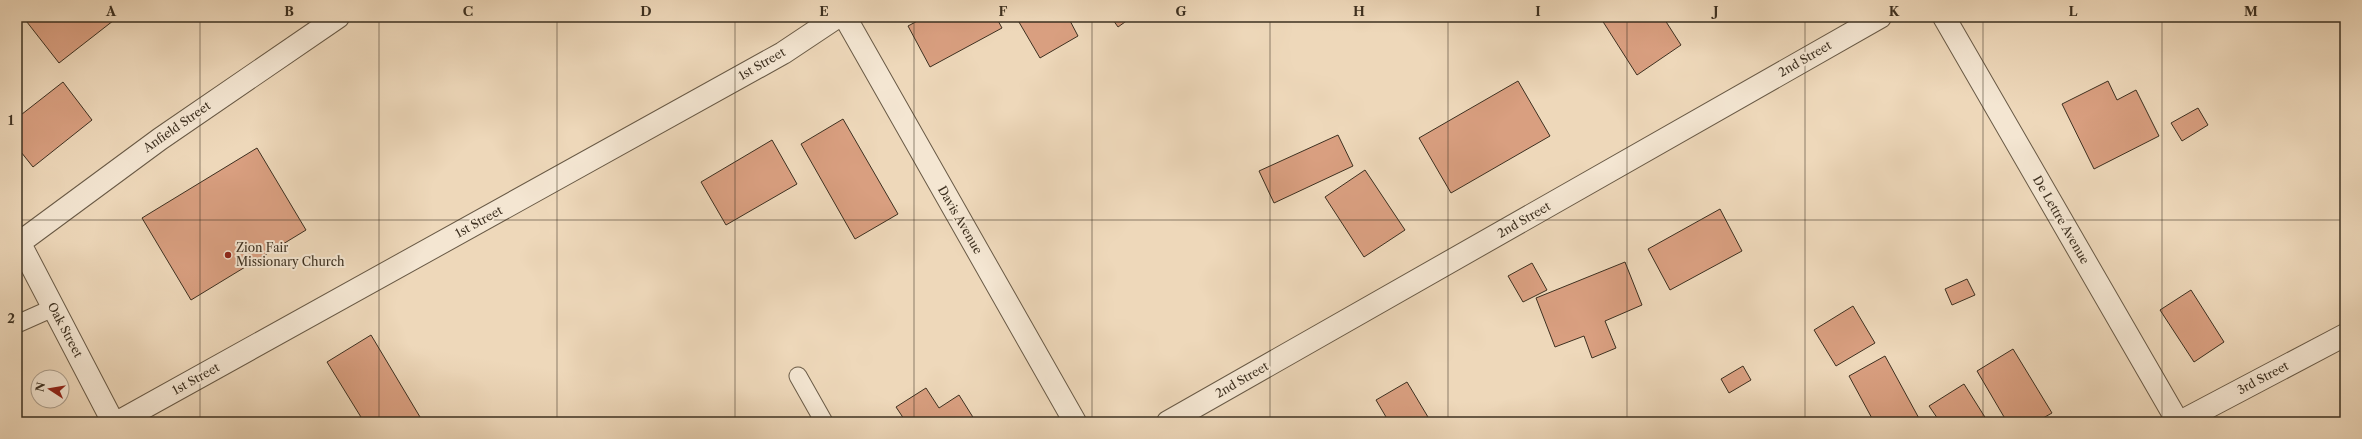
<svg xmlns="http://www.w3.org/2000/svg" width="2362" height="439" viewBox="0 0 2362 439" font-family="'Libre Caslon Text',serif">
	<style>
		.building { fill: #d99f80; stroke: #3d3020 }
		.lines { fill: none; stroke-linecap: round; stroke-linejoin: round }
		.service-casing { stroke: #695a46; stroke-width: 19 }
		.minor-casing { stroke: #695a46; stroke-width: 24 }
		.tertiary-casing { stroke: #695a46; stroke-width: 24 }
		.service { stroke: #f4e6d2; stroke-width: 17 }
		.minor { stroke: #f4e6d2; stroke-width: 22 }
		.tertiary { stroke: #f4e6d2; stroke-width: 22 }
		.grid { fill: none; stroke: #3d3020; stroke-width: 1; stroke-opacity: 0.55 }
		.poi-dot { fill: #8f2418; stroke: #f4e6d2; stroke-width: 1.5 }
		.labels { text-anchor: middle; stroke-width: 4; stroke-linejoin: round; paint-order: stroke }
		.street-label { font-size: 12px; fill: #3d3020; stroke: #f4e6d2 }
		.poi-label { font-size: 12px; fill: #3d3020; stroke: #f4e6d2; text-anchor: start }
		.neatline { fill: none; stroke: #3d3020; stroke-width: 1.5 }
		.grid-label { font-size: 13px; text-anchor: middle; font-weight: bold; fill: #3d3020 }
	</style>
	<rect width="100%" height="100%" fill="#eed8ba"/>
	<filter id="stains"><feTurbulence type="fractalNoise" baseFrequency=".005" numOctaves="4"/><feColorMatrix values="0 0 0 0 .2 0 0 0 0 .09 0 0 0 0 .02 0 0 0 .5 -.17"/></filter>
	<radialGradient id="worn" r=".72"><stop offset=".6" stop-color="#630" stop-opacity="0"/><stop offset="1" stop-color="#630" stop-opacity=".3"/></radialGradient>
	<path class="building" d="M 23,17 L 118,17 L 59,63 Z
		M 925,17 L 996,17 L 1002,28 L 930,67 L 908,26 Z
		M 1016,17 L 1068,17 L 1078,36 L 1040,58 Z
		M 1111,17 L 1132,17 L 1118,27 Z
		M 1600,17 L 1663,17 L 1681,45 L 1637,75 Z
		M 1518,81 L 1550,136 L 1451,193 L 1419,138 Z
		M 2108,81 L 2117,100 L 2136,90 L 2159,136 L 2094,169 L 2062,104 Z
		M 63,82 L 92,120 L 33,167 L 17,147 L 17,118 Z
		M 2198,108 L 2208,125 L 2182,141 L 2171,123 Z
		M 843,119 L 898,214 L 855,239 L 801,144 Z
		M 1338,135 L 1353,166 L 1274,203 L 1259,171 Z
		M 772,140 L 797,184 L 726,225 L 701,182 Z
		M 257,148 L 306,230 L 191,300 L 142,218 Z
		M 1365,170 L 1405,230 L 1364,257 L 1325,197 Z
		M 1720,209 L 1742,251 L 1670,290 L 1648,249 Z
		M 1625,262 L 1642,305 L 1605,321 L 1616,348 L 1592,358 L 1584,336 L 1555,347 L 1536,298 Z
		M 1532,263 L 1547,290 L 1523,302 L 1508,276 Z
		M 1967,279 L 1975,295 L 1952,305 L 1945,289 Z
		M 2191,290 L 2224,342 L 2194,362 L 2160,310 Z
		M 1853,306 L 1875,343 L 1836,366 L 1814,330 Z
		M 371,335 L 423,422 L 364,422 L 327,362 Z
		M 2013,349 L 2052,413 L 2036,422 L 2007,422 L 1977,371 Z
		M 1885,356 L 1921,422 L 1874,422 L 1849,376 Z
		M 1743,366 L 1751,380 L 1729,393 L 1721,379 Z
		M 1407,382 L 1431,422 L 1389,422 L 1376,400 Z
		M 1964,384 L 1988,422 L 1940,422 L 1929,406 Z
		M 926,388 L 939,408 L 959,395 L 976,422 L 906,422 L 896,407 Z"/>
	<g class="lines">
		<defs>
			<path id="service" d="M 17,324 L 53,308
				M 798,376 L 824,422"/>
			<path id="minor" d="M 845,17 L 1075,422
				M 1944,17 L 2178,422
				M 17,238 L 113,422
				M 19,243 L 160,139 L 338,17
				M 118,422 L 783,53 L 837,17
				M 1168,422 L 1880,17"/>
			<path id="tertiary" d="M 2180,422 L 2345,335"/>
		</defs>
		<use href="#service" class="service-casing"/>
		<use href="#minor" class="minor-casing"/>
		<use href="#tertiary" class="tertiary-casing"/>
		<use href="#service" class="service"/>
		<use href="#minor" class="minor"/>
		<use href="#tertiary" class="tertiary"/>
	</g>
	<path class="grid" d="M 200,17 L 200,422M 379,17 L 379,422M 557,17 L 557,422M 735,17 L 735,422M 914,17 L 914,422M 1092,17 L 1092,422M 1270,17 L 1270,422M 1448,17 L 1448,422M 1627,17 L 1627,422M 1805,17 L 1805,422M 1983,17 L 1983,422M 2162,17 L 2162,422M 17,220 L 2345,220"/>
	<circle class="poi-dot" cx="228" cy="255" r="4"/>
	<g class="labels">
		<g class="street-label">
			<text transform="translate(1805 59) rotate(-30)" y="4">2nd Street</text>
			<text transform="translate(762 64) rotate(-30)" y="4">1st Street</text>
			<text transform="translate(177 127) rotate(-35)" y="4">Anfield Street</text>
			<text transform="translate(960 220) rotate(60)" y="4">Davis Avenue</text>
			<text transform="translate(1524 220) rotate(-30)" y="4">2nd Street</text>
			<text transform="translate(2061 220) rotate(60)" y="4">De Lettre Avenue</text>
			<text transform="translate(479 222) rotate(-29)" y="4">1st Street</text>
			<text transform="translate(65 330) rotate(62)" y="4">Oak Street</text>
			<text transform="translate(2263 378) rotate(-28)" y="4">3rd Street</text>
			<text transform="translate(196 379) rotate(-29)" y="4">1st Street</text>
			<text transform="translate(1242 380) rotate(-30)" y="4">2nd Street</text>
		</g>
		<g class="poi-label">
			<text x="236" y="252">Zion Fair<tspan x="236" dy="14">Missionary Church</tspan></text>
		</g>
	</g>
	<rect width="2362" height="439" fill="none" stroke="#eed8ba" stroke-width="44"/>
	<g transform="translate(50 389) rotate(282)"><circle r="19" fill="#f4e6d2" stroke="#ab9d8b"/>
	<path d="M0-3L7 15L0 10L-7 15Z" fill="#8f2418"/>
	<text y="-6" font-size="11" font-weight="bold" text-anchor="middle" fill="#3d3020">N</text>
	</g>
	<rect x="22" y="22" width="2318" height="395" class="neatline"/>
	<g class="grid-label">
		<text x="111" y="16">A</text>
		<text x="289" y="16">B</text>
		<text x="468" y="16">C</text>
		<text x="646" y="16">D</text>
		<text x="824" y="16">E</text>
		<text x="1003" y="16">F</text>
		<text x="1181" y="16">G</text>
		<text x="1359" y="16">H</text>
		<text x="1538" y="16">I</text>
		<text x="1716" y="16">J</text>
		<text x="1894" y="16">K</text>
		<text x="2073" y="16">L</text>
		<text x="2251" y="16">M</text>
		<text x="11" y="125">1</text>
		<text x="11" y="323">2</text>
	</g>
	<rect width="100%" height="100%" filter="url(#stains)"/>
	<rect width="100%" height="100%" fill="url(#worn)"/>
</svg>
